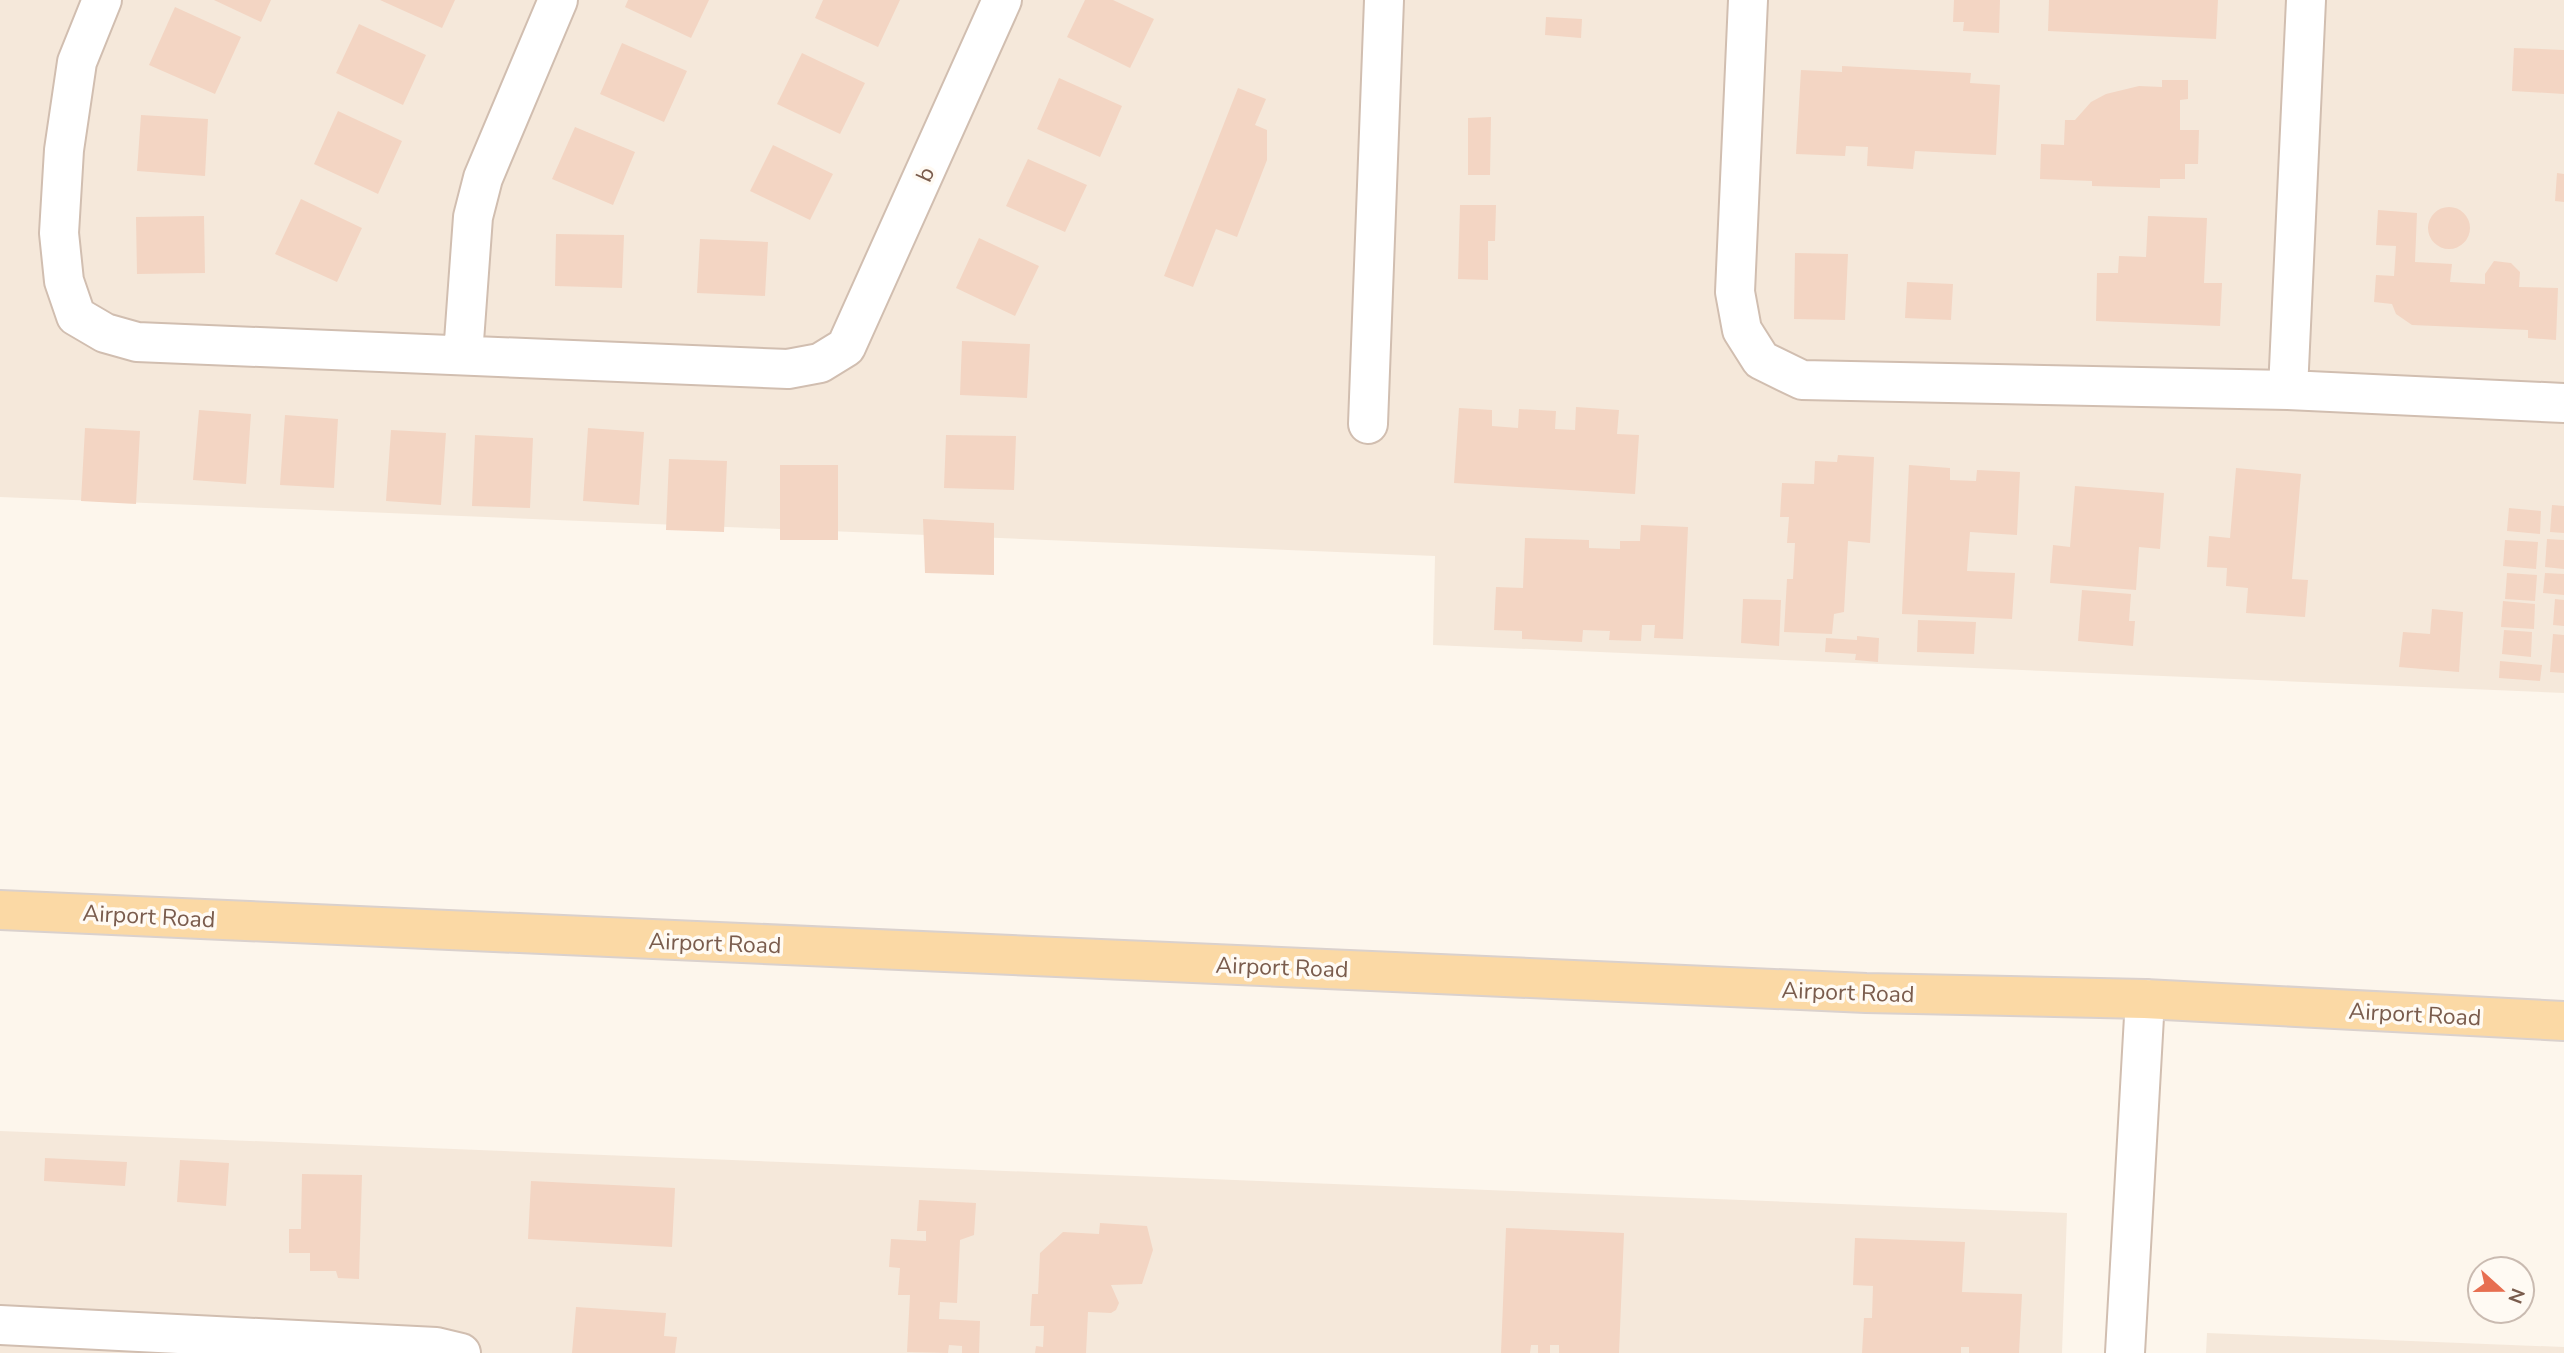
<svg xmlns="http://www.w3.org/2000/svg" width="2564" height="1353" viewBox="0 0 2564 1353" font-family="'Nunito Sans',sans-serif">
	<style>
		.residential { fill: #f5e8da }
		.building { fill: #f3d5c3 }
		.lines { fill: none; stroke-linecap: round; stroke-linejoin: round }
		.street-casing { stroke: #d1beb0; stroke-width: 42 }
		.primary-casing { stroke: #dad1cd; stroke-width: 42 }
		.street { stroke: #fff; stroke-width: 38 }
		.primary { stroke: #fbd9a5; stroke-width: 38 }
		.labels { text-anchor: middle; stroke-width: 7; stroke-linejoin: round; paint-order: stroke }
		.street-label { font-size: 23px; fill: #7a5c4d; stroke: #fffaf3 }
	</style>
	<rect width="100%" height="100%" fill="#fdf6ec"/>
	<path class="residential" d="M 0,0 L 2564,0 L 2564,693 L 1433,645 L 1435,556 L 0,497 Z
		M 0,1131 L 2067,1213 L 2062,1353 L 0,1353 Z
		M 2207,1333 L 2564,1347 L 2564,1353 L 2206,1353 Z"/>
	<path class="building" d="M 214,0 L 271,0 L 261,22 Z
		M 380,0 L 455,0 L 442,28 Z
		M 628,0 L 709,0 L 691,38 L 625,7 Z
		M 823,0 L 900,0 L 878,47 L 815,18 Z
		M 1085,0 L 1113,0 L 1154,19 L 1130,68 L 1067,37 Z
		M 1954,0 L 2000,0 L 1999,33 L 1963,31 L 1964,22 L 1953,22 Z
		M 2049,0 L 2218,0 L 2216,39 L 2048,31 Z
		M 175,7 L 241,37 L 215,94 L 149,65 Z
		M 1546,17 L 1582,19 L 1581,38 L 1545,35 Z
		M 359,24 L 426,55 L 403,105 L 336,73 Z
		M 622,43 L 687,71 L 664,122 L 600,94 Z
		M 2514,48 L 2564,50 L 2564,94 L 2512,91 Z
		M 802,53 L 865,83 L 840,134 L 777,104 Z
		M 1842,66 L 1971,73 L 1970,83 L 2000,85 L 1996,155 L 1915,151 L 1913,169 L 1867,166 L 1868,147 L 1846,146 L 1845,156 L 1796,154 L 1801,70 L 1842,72 Z
		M 1059,78 L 1122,106 L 1100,157 L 1037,129 Z
		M 2162,80 L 2188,80 L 2188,99 L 2180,100 L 2180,130 L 2199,130 L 2198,164 L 2185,164 L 2185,179 L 2160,179 L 2160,188 L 2092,186 L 2092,181 L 2040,179 L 2041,144 L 2064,145 L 2065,120 L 2075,120 L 2091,102 L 2106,94 L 2139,86 L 2162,87 Z
		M 1238,88 L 1266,99 L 1255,125 L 1267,130 L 1267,160 L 1237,237 L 1216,229 L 1193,287 L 1164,276 Z
		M 338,111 L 402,141 L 378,194 L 314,164 Z
		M 141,115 L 208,119 L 205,176 L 137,171 Z
		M 1491,117 L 1490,175 L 1468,175 L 1468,118 Z
		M 575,127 L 635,152 L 613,205 L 552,179 Z
		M 773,145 L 833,174 L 810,220 L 750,191 Z
		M 1028,159 L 1087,185 L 1065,232 L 1006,206 Z
		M 2557,173 L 2564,174 L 2564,202 L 2555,201 Z
		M 301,199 L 362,228 L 337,282 L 275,254 Z
		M 1460,205 L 1496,205 L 1495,241 L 1488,241 L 1488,280 L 1458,279 Z
		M2428 228a21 21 0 1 1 42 0a21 21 0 1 1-42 0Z
		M 2378,210 L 2417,213 L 2415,262 L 2452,264 L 2450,282 L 2485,284 L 2485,274 L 2494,261 L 2511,263 L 2520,272 L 2519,287 L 2558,288 L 2556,340 L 2528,338 L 2528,330 L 2412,325 L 2396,314 L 2392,304 L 2374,302 L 2376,275 L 2394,276 L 2396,246 L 2376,245 Z
		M 204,216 L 205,273 L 137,274 L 136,217 Z
		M 2148,216 L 2207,218 L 2204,283 L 2222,283 L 2220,326 L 2096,321 L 2097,273 L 2118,273 L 2119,256 L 2146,257 Z
		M 556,234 L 624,235 L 622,288 L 555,286 Z
		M 979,238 L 1039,266 L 1015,316 L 956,288 Z
		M 700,239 L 768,242 L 765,296 L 697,293 Z
		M 1795,253 L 1848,254 L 1845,320 L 1794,319 Z
		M 1907,282 L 1953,284 L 1951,320 L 1905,318 Z
		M 962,341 L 1030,344 L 1027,398 L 960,395 Z
		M 1576,407 L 1619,410 L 1617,434 L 1639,435 L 1635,494 L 1454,483 L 1459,408 L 1492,410 L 1492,426 L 1518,428 L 1519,409 L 1556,411 L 1555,429 L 1575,430 Z
		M 199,410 L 251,414 L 246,484 L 193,480 Z
		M 285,415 L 338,419 L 334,488 L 280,485 Z
		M 85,428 L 140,431 L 136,504 L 81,501 Z
		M 588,428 L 644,432 L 639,505 L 583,501 Z
		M 391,430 L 446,433 L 441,505 L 386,501 Z
		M 475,435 L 533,438 L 530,508 L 472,506 Z
		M 946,435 L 1016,436 L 1014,490 L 944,488 Z
		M 1838,455 L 1874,457 L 1870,543 L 1848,541 L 1844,612 L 1834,614 L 1832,634 L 1784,632 L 1787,579 L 1793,579 L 1795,543 L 1787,543 L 1789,517 L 1780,517 L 1782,483 L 1814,484 L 1815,461 L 1837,462 Z
		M 669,459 L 727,461 L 724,532 L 666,530 Z
		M 780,465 L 838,465 L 838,540 L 780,540 Z
		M 1909,465 L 1950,468 L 1950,480 L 1976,481 L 1977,470 L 2020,472 L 2017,535 L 1970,532 L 1967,571 L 2015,573 L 2012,619 L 1902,614 Z
		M 2236,468 L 2301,474 L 2292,579 L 2308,580 L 2305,617 L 2246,613 L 2248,588 L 2226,586 L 2227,568 L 2207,567 L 2209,536 L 2230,538 Z
		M 2075,486 L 2164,493 L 2160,549 L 2139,547 L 2136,590 L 2050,583 L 2053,545 L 2070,547 Z
		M 2552,505 L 2564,506 L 2564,533 L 2550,532 Z
		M 2509,508 L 2541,511 L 2540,534 L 2507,531 Z
		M 923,519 L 994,523 L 994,575 L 925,573 Z
		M 1641,525 L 1688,527 L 1683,639 L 1654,638 L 1655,625 L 1642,625 L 1641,641 L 1609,640 L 1610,631 L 1583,630 L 1582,642 L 1522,639 L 1522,631 L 1494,630 L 1496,587 L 1523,588 L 1525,538 L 1589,540 L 1589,548 L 1620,549 L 1620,541 L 1640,541 Z
		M 2547,539 L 2564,540 L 2564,569 L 2545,567 Z
		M 2505,540 L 2538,542 L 2536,569 L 2503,566 Z
		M 2507,573 L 2537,575 L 2535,601 L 2505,599 Z
		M 2545,573 L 2564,574 L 2564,595 L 2543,593 Z
		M 2082,590 L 2131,594 L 2129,621 L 2135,621 L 2133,646 L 2078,641 Z
		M 1743,599 L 1781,600 L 1779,646 L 1741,643 Z
		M 2555,599 L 2564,600 L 2564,626 L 2553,625 Z
		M 2503,601 L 2535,604 L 2534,629 L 2501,627 Z
		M 2432,609 L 2463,612 L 2459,672 L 2399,667 L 2403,632 L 2430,634 Z
		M 1918,620 L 1976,622 L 1974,654 L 1917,652 Z
		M 2504,630 L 2532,632 L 2531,657 L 2502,654 Z
		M 2553,634 L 2564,635 L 2564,673 L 2550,672 Z
		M 1857,636 L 1879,638 L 1878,662 L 1855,660 L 1856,654 L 1825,652 L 1826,638 L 1857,640 Z
		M 2500,661 L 2542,665 L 2540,681 L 2499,678 Z
		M 45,1158 L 127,1162 L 125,1186 L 44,1181 Z
		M 180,1160 L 229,1163 L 226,1206 L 177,1202 Z
		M 302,1174 L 362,1175 L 359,1279 L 338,1278 L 336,1271 L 310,1271 L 310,1253 L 289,1253 L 289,1229 L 301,1229 Z
		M 531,1181 L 675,1188 L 672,1247 L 528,1239 Z
		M 919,1200 L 976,1203 L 974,1235 L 960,1240 L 957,1303 L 940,1302 L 939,1319 L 980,1321 L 979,1353 L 962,1353 L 962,1346 L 949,1345 L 948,1353 L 907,1352 L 910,1295 L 898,1295 L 900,1268 L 889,1267 L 891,1239 L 926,1241 L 926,1231 L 917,1231 Z
		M 1100,1223 L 1147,1226 L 1153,1250 L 1142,1284 L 1111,1285 L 1119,1303 L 1116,1310 L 1111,1313 L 1088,1312 L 1086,1353 L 1035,1353 L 1036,1346 L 1043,1347 L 1044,1326 L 1030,1326 L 1032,1294 L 1038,1294 L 1040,1253 L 1063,1232 L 1099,1234 Z
		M 1506,1228 L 1624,1233 L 1619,1353 L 1559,1353 L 1559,1345 L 1550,1345 L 1550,1353 L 1538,1353 L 1538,1345 L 1531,1345 L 1530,1353 L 1501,1353 Z
		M 1855,1238 L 1965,1242 L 1962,1292 L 2022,1294 L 2019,1353 L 1969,1353 L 1969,1347 L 1961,1347 L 1961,1353 L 1862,1353 L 1864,1318 L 1872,1318 L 1873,1286 L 1853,1285 Z
		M 576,1307 L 666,1313 L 664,1336 L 677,1337 L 675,1353 L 572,1353 Z"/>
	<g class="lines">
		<defs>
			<path id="street" d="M 102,0 L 77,62 L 64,150 L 59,233 L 64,281 L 76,316 L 105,333 L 137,342 L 788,369 L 820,363 L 846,347 L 1002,0
				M 1748,0 L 1735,292 L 1742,330 L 1761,360 L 1802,380 L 2288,390 L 2564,403
				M 463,355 L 473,217 L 483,178 L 558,0
				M 2288,390 L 2306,0
				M 1368,424 L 1384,0
				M 0,1325 L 436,1347 L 461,1353
				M 2125,1353 L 2145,999"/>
			<path id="primary" d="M 0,910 L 1866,993 L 2145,999 L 2564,1021"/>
		</defs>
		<use href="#street" class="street-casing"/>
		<use href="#primary" class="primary-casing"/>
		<use href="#street" class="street"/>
		<use href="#primary" class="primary"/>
	</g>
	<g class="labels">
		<g class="street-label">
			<text transform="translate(925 174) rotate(-66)" y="8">b</text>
			<text transform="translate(149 916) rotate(3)" y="8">Airport Road</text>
			<text transform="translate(715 943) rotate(2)" y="8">Airport Road</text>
			<text transform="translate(1282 967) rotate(2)" y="8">Airport Road</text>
			<text transform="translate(1848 992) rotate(2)" y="8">Airport Road</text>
			<text transform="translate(2415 1014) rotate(3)" y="8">Airport Road</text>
		</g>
	</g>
	<g transform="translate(2501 1290) rotate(111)"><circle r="33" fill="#fffaf3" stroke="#cabbb1" stroke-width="2"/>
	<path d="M0-5L12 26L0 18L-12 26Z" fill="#e76f51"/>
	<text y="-10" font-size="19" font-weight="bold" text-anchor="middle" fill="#7a5c4d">N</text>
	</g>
</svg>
